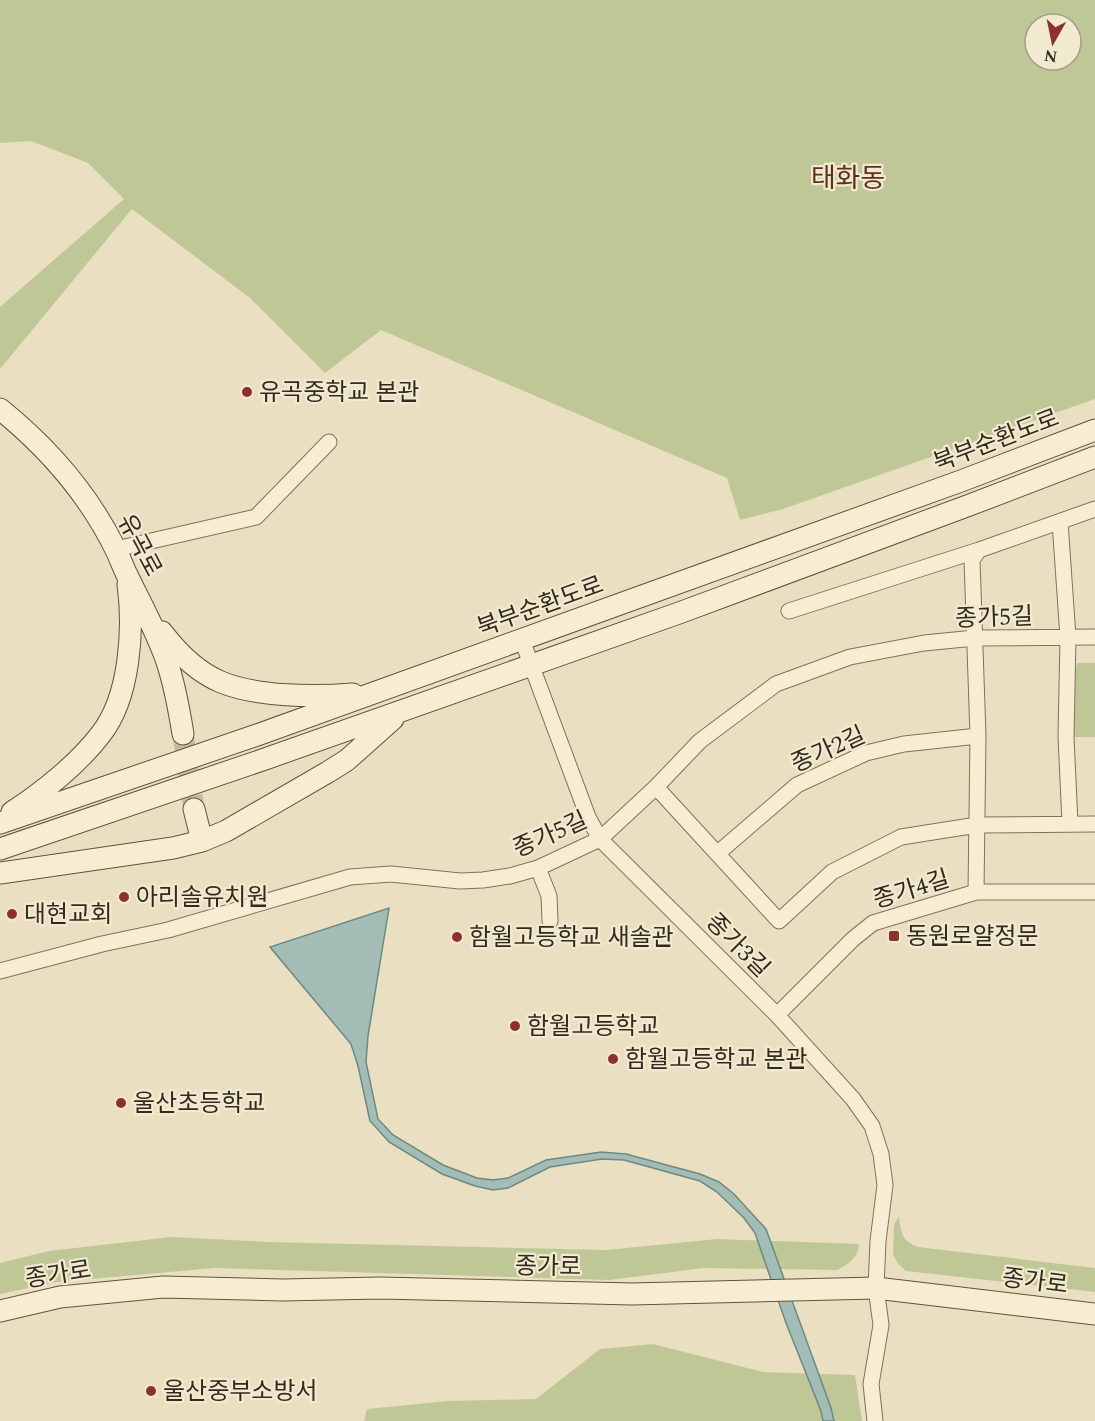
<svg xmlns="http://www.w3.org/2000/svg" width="1095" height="1421" viewBox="0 0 1095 1421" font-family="Spectral,'Noto Sans KR',serif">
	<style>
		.green { fill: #c0c796; fill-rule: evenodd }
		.water { fill: #a3bdb6; stroke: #6b8a84; stroke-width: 1.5 }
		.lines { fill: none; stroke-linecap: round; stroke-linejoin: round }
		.secondary-tunnel { stroke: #c5bba0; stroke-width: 21; stroke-dasharray: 21 10; stroke-linecap: butt }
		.street-casing { stroke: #83715a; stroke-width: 17 }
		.secondary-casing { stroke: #64523d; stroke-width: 23 }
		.street { stroke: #f6edd3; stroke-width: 15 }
		.secondary { stroke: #f6edd3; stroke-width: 21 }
		.poi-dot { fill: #8d312e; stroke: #f2ead0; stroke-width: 2 }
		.labels { text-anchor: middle; stroke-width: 4.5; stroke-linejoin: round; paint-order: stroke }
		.poi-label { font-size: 24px; fill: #33291d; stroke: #f2ead0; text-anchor: start }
		.street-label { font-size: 24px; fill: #33291d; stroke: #f2ead0 }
		.quarter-label { font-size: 27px; fill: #5d2f20; stroke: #f2ead0 }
	</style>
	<rect width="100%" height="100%" fill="#eae0c1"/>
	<path class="green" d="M 0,0 L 1095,0 L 1095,399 L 783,509 L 740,520 L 727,478 L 381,330 L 325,373 L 250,298 L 132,209 L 0,369 L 0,307 L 124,199 L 88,163 L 31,141 L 0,143 ZM 1035,24 L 1071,24 L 1071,60 L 1035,60 Z
		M 1078,663 L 1095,663 L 1095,737 L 1071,737 L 1071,673 Z
		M 899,1217 C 901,1233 902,1241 918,1247 L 1095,1268 L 1095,1292 L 906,1271 L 898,1264 L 893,1254 L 894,1224 Z
		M 171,1237 L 269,1242 L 606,1250 L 717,1239 L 859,1244 C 858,1258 849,1264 837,1270 L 704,1268 L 609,1280 L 215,1268 L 57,1282 L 0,1294 L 0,1263 L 49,1251 Z
		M 653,1344 L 763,1372 L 855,1375 L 862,1421 L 364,1421 L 367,1409 L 448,1401 L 536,1399 L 600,1349 Z"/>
	<path class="water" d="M 389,908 L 368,1036 L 366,1062 L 378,1119 L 393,1135 L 443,1165 L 477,1178 L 493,1180 L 508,1178 L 546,1160 L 601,1152 L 626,1154 L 700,1174 L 719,1182 L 734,1194 L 766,1229 L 831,1408 L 834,1421 L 823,1421 L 821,1411 L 786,1323 L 755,1233 L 744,1218 L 717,1192 L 700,1181 L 624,1160 L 602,1159 L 550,1167 L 508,1188 L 493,1190 L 475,1186 L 442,1174 L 389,1142 L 370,1121 L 358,1066 L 351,1044 L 270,947 Z"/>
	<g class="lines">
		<path class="secondary-tunnel" d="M 183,734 L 194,809"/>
		<defs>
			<path id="street" d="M 1060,522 L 1068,637 L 1066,737 L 1070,823
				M 116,549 L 256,517 L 329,442
				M 979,550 L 1095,509
				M 789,611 L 979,550 L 972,560 L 978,736 L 976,892
				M 522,640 L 588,817 L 600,839 L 777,1015 L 853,1099 L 872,1126 L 881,1154 L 885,1185 L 878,1241 L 876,1288 L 881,1325 L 871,1384 L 875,1421
				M 656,787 L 779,921 L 832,872 L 901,837 L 977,825 L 1095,824
				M 718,853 L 797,785 L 866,753 L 904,744 L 978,736
				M 538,868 L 549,896 L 550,921
				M 0,971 L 102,944 L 168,930 L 350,877 L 391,874 L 460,881 L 483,880 L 510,876 L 538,868 L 600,839 L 656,787 L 700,741 L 776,684 L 850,657 L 924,643 L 975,638 L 1095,637
				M 777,1015 L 853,939 L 873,923 L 976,892 L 1095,892"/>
			<path id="secondary" d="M 0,409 C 47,447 89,495 116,550 C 120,558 123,567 127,575 C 141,604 157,632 167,662 C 175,686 179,709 183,734
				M 162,632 C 178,653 197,672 221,682 C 257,697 315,697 353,694
				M 194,809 L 202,841
				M 12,812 C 42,793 79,763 101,734 C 130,697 134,630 128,584
				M 0,823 L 257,735 L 961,481 L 1095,430
				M 0,849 L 265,759 L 679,613 L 967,506 L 1095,457
				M 0,873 L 173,848 L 202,841 L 226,831 L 328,772 L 347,760 L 393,719
				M 0,1311 L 60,1297 L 163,1287 L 282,1290 L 380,1288 L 632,1294 L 876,1288 L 1095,1314"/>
		</defs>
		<use href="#street" class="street-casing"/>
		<use href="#secondary" class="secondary-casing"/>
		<use href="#street" class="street"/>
		<use href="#secondary" class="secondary"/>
	</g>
	<g class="poi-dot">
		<circle cx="247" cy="392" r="6"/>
		<circle cx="124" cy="897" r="6"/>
		<circle cx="12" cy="914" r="6"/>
		<rect x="888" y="930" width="12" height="12" rx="3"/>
		<circle cx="457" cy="937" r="6"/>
		<circle cx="515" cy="1026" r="6"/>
		<circle cx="613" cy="1059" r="6"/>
		<circle cx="121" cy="1103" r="6"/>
		<circle cx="151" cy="1391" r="6"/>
	</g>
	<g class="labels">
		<g class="poi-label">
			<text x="259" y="400">유곡중학교 본관</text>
			<text x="136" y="905">아리솔유치원</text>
			<text x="24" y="922">대현교회</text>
			<text x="906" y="944">동원로얄정문</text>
			<text x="469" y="945">함월고등학교 새솔관</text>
			<text x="527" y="1034">함월고등학교</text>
			<text x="625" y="1067">함월고등학교 본관</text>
			<text x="133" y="1111">울산초등학교</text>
			<text x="163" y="1399">울산중부소방서</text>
		</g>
		<g class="street-label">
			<text transform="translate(996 440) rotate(-21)" y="8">북부순환도로</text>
			<text transform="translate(140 545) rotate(62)" y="8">유곡로</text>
			<text transform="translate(540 606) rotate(-20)" y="8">북부순환도로</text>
			<text transform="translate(994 617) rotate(-2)" y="8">종가5길</text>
			<text transform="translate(828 749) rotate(-24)" y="8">종가2길</text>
			<text transform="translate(550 834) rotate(-24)" y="8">종가5길</text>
			<text transform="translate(911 889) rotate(-17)" y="8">종가4길</text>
			<text transform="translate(738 945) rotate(45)" y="8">종가3길</text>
			<text transform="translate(548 1266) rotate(1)" y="8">종가로</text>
			<text transform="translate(58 1274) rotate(-9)" y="8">종가로</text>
			<text transform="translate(1035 1281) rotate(7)" y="8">종가로</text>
		</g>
		<g class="quarter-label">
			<text x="848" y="187">태화동</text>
		</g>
	</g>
	<g transform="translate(1053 42) rotate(189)"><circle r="28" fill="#f2ead0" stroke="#a69d88" stroke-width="1.5"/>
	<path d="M0-4.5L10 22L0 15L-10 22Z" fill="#8d312e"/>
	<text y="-9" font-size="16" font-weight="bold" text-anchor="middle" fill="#33291d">N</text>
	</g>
</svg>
